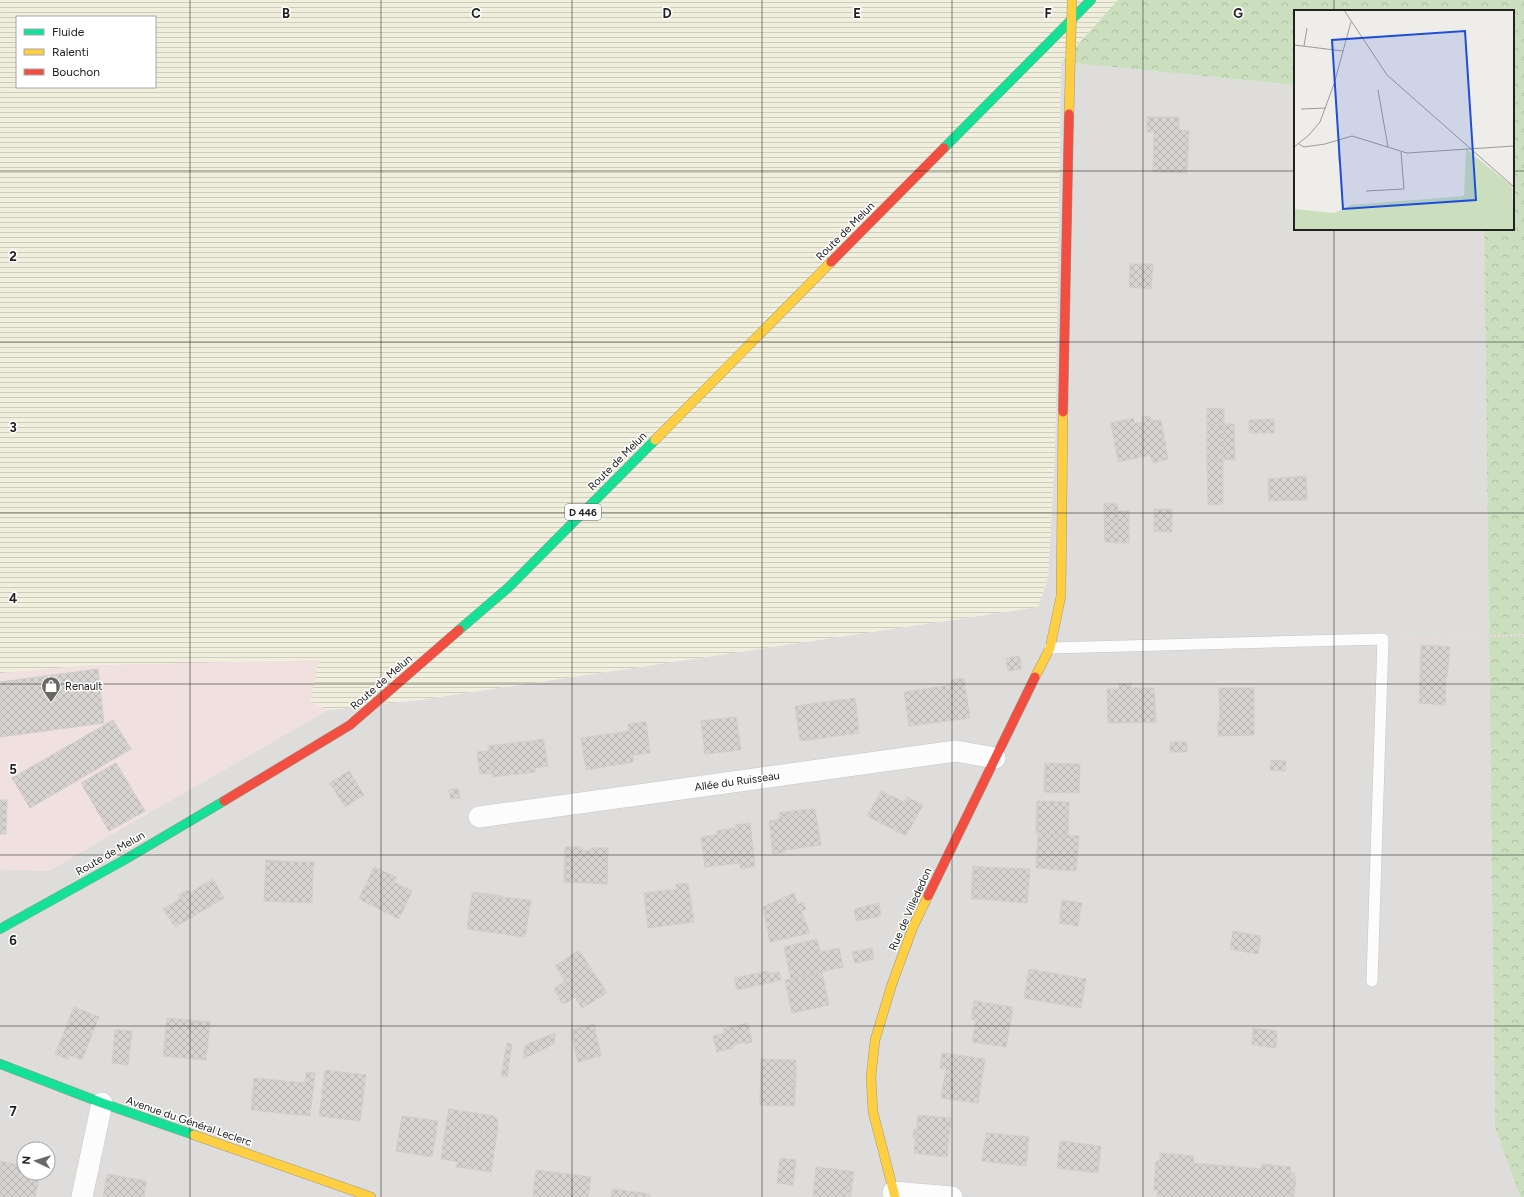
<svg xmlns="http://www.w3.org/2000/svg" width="1524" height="1197" viewBox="0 0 1524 1197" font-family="Figtree,sans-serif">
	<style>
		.residential { fill: #dedddb; fill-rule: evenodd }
		.commercial { fill: #f1e0e0 }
		.farmland { fill: url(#farmland-rules); fill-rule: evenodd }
		.forest { fill: url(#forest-crowns) }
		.building { fill: url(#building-cross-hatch); stroke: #d2cecb }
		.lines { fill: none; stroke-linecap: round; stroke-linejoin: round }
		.lane-casing { stroke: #c8c7c6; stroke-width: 12 }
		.street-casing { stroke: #c8c7c6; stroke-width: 22 }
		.fast-casing { stroke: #9a9a80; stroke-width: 10 }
		.slow-casing { stroke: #9a9a80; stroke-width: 10 }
		.jam-casing { stroke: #9a9a80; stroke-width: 10 }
		.path { stroke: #ecdbda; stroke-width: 2.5; stroke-dasharray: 2 2; stroke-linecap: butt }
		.lane { stroke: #fdfcfc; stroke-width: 11 }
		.street { stroke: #fdfcfc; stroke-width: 21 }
		.fast { stroke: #16e098; stroke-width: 9 }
		.slow { stroke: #ffcf43; stroke-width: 9 }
		.jam { stroke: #f24e42; stroke-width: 9 }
		.grid { fill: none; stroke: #212121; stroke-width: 1; stroke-opacity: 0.55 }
		.labels { text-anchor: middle; stroke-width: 3; stroke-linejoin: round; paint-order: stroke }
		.shield { fill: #fff; stroke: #646464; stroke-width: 1 }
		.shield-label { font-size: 10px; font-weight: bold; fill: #212121 }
		.street-label { font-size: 11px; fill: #212121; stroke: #fff }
		.poi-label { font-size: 11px; fill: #212121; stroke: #fff; text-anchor: start }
		.inset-road { fill: none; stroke: #9d9b9a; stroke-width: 1 }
		.view { fill: #1d4ed8; fill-opacity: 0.15; stroke: #1d4ed8; stroke-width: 2 }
		.inset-edge { fill: none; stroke: #212121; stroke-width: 2 }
		.grid-label { font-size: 13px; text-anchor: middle; font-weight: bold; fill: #212121; stroke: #fff; stroke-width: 3; stroke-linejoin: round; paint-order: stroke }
	</style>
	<defs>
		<pattern id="farmland-rules" width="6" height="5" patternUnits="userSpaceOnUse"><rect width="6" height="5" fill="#f0efdd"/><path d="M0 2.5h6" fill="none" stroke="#cecdbd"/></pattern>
		<pattern id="forest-crowns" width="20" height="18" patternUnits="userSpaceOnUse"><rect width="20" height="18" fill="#cbdfbe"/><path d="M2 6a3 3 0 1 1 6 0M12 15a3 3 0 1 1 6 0" fill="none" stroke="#aebfa3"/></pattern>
		<pattern id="building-cross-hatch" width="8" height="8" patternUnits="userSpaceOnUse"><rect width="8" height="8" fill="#d6d3d1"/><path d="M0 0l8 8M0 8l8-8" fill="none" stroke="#b7b5b3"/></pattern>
	</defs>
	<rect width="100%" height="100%" fill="#efedea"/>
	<path class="residential" d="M 1061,62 L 1295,85 L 1295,229 L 1484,229 L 1495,1128 L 1520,1197 L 0,1197 L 0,869 L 48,871 L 328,710 L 419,700 L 1038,607 L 1048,577 L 1055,450 ZM 24,1149 L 48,1149 L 48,1173 L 24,1173 Z"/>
	<path class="commercial" d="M 319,660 L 310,701 L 328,710 L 48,871 L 0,869 L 0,673 L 90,665 Z"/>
	<path class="farmland" d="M 0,0 L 1118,0 L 1061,62 L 1055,450 L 1048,577 L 1038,607 L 419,700 L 328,710 L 310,701 L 319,660 L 90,665 L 0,673 ZM 17,17 L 155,17 L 155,87 L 17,87 Z"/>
	<path class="forest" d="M 1118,0 L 1524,0 L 1524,1197 L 1520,1197 L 1495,1128 L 1484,229 L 1513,229 L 1513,11 L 1295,11 L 1295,85 L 1062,62 Z"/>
	<path class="building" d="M 1147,117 L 1179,117 L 1179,130 L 1189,131 L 1187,173 L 1153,172 L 1154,132 L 1147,132 Z
		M 1130,264 L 1153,264 L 1151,289 L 1129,287 Z
		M 1207,408 L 1224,409 L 1224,424 L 1207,425 Z
		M 1150,416 L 1151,421 L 1161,420 L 1168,459 L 1153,463 L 1150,455 L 1118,462 L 1111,423 L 1133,418 L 1135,423 L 1142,423 L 1142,417 Z
		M 1274,419 L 1274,433 L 1249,433 L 1249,420 Z
		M 1224,424 L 1223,459 L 1207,459 L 1207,425 Z
		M 1224,424 L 1234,424 L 1235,460 L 1223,459 Z
		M 1207,459 L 1223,459 L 1223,504 L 1208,505 Z
		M 1306,476 L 1307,500 L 1269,501 L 1268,479 Z
		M 1104,503 L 1117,504 L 1118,511 L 1104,512 Z
		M 1154,509 L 1172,509 L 1172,532 L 1154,531 Z
		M 1118,511 L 1129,511 L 1129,543 L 1118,543 Z
		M 1118,511 L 1118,543 L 1105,542 L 1104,512 Z
		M 1421,645 L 1450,647 L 1447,677 L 1446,677 L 1445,705 L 1419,703 Z
		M 1020,656 L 1021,669 L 1008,671 L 1006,658 Z
		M 98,669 L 104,723 L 0,737 L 0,682 Z
		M 964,678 L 970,718 L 909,726 L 904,692 L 952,685 L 951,680 Z
		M 1131,683 L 1131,688 L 1154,688 L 1156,722 L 1108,723 L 1107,689 L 1119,689 L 1119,684 Z
		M 1219,688 L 1254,688 L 1254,735 L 1218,736 L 1218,722 L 1220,722 Z
		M 855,698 L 859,733 L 800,741 L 795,706 Z
		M 736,717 L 741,750 L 705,754 L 701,721 Z
		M 113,720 L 131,749 L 30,808 L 12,778 Z
		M 646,722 L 650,753 L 633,755 L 633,762 L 586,770 L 581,738 L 629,731 L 628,724 Z
		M 544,739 L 544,742 L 531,744 L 530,741 Z
		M 530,741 L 531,744 L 544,742 L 548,766 L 535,768 L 535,772 L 492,777 L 488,746 Z
		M 1170,742 L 1187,742 L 1187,752 L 1170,752 Z
		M 488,751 L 491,773 L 480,774 L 477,752 Z
		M 1271,760 L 1286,761 L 1285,771 L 1270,770 Z
		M 116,763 L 145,811 L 109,831 L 81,783 Z
		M 1045,763 L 1080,764 L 1079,793 L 1044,792 Z
		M 349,771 L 364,795 L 345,807 L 330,783 Z
		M 458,788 L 460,798 L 451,799 L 449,790 Z
		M 881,791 L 904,802 L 907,797 L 923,805 L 906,836 L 867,816 Z
		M 0,800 L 7,800 L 6,834 L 0,834 Z
		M 1037,801 L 1069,802 L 1068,835 L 1036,833 Z
		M 815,809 L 821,845 L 785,850 L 785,852 L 773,854 L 769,821 L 780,819 L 779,817 L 801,815 L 801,810 Z
		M 801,810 L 801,815 L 779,817 L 779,813 Z
		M 750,823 L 755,866 L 741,869 L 740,863 L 705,867 L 701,837 L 721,834 L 721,830 L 735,828 L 735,825 Z
		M 721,830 L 721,834 L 717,834 L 716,831 Z
		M 1038,833 L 1079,836 L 1076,871 L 1036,868 Z
		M 565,847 L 582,847 L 582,850 L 591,851 L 591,848 L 608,848 L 607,884 L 564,882 Z
		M 266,860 L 294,862 L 294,867 L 313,868 L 312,903 L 264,901 Z
		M 294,862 L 314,862 L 313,868 L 294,867 Z
		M 973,866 L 981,867 L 979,899 L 971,899 Z
		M 374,867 L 392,875 L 390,880 L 412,891 L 399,919 L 359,899 Z
		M 981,867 L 1030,869 L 1027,903 L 979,899 Z
		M 392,875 L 397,878 L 394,882 L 390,880 Z
		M 213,879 L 224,898 L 175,927 L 163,909 Z
		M 688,883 L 694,922 L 648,928 L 644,893 L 677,889 L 676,884 Z
		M 188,890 L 190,893 L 180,899 L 178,895 Z
		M 473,892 L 502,896 L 502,898 L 472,894 Z
		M 794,893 L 798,904 L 803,902 L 806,909 L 801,911 L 810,933 L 770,942 L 763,907 Z
		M 472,894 L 531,900 L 525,937 L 467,929 Z
		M 1062,900 L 1082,903 L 1080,913 L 1061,910 Z
		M 879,903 L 881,916 L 856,921 L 854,909 Z
		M 1061,910 L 1080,913 L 1078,926 L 1059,923 Z
		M 1233,931 L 1261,936 L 1258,954 L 1230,949 Z
		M 817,939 L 820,952 L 839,948 L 843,967 L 791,979 L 784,947 Z
		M 872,948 L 874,959 L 855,963 L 852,952 Z
		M 579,950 L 607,993 L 582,1008 L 575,997 L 566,1003 L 562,1003 L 555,991 L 555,988 L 565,981 L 555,966 Z
		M 1029,969 L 1086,979 L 1081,1008 L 1024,998 Z
		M 768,971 L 769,974 L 779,972 L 781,980 L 737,990 L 734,978 Z
		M 822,972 L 829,1005 L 792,1013 L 785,980 Z
		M 974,1001 L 1013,1007 L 1006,1047 L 972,1042 L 976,1020 L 971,1019 Z
		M 74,1007 L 99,1017 L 82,1060 L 69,1055 L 68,1059 L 55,1054 Z
		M 167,1018 L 210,1022 L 206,1060 L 163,1056 Z
		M 748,1023 L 752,1040 L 732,1045 L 733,1048 L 717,1052 L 713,1036 L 724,1033 L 723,1029 Z
		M 594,1024 L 601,1056 L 578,1062 L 571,1030 Z
		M 1253,1028 L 1277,1031 L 1276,1048 L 1252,1045 Z
		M 115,1030 L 132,1031 L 128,1065 L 112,1063 Z
		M 555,1033 L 554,1044 L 523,1059 L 525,1045 Z
		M 752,1040 L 752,1042 L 745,1044 L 744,1042 Z
		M 507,1043 L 512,1044 L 507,1077 L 501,1076 Z
		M 942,1053 L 985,1059 L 978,1103 L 941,1098 L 946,1069 L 940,1068 Z
		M 761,1059 L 796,1060 L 796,1078 L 792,1078 L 791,1092 L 795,1092 L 795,1106 L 760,1105 Z
		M 325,1070 L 366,1075 L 360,1121 L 319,1116 Z
		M 306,1072 L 315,1073 L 310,1116 L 251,1110 L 254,1078 L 305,1083 Z
		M 792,1078 L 796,1078 L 795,1092 L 791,1092 Z
		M 449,1109 L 494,1116 L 498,1121 L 497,1134 L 479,1131 L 479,1129 L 446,1125 Z
		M 918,1115 L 951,1118 L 947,1157 L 914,1153 Z
		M 402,1116 L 438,1121 L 432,1157 L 396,1151 Z
		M 446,1125 L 479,1129 L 479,1131 L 497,1134 L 491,1172 L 471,1169 L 472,1164 L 441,1159 Z
		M 914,1129 L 917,1130 L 916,1138 L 913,1138 Z
		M 986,1133 L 1029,1137 L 1026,1166 L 982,1161 Z
		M 1060,1141 L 1101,1146 L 1098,1173 L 1057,1168 Z
		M 1160,1153 L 1194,1156 L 1193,1163 L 1261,1169 L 1262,1164 L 1291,1167 L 1290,1173 L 1294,1173 L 1292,1197 L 1157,1197 L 1158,1190 L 1154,1190 L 1156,1161 L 1160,1161 Z
		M 780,1158 L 796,1160 L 793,1185 L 777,1183 Z
		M 0,1161 L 24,1166 L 24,1173 L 40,1173 L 35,1197 L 0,1197 Z
		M 458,1162 L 472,1164 L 471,1169 L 456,1167 Z
		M 816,1167 L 849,1171 L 846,1193 L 851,1193 L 851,1197 L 813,1197 Z
		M 536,1170 L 591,1177 L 588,1197 L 533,1197 Z
		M 849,1171 L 854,1172 L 851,1193 L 846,1193 Z
		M 107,1174 L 146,1181 L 144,1197 L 103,1197 Z
		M 1293,1177 L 1296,1177 L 1294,1197 L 1292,1197 Z
		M 612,1189 L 650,1194 L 650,1197 L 611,1197 Z"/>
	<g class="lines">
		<defs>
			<path id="lane" d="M 1050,648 L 1383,639 L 1372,981"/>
			<path id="street" d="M 479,817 L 956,751 L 995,758
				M 893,1192 L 952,1197
				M 82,1197 L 102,1103"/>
			<path id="fast" d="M 944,148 L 1091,0
				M 459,630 L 509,587 L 655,440
				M 0,929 L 126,859 L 224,801
				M 0,1064 L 102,1103 L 194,1135"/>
			<path id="slow" d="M 1069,114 L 1072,0
				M 655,440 L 831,262
				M 1035,677 L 1050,648 L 1061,596 L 1063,412
				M 194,1135 L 371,1197
				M 895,1197 L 873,1112 L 871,1077 L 875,1040 L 892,984 L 913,927 L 928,896"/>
			<path id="jam" d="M 831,262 L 944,148
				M 1063,412 L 1069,114
				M 224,801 L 350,725 L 459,630
				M 928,896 L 1035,677"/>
		</defs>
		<use href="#lane" class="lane-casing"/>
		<use href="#street" class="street-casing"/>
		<use href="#fast" class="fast-casing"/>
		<use href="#slow" class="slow-casing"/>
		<use href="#jam" class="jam-casing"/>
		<path class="path" d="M 1402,638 L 1524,635"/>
		<use href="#lane" class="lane"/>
		<use href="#street" class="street"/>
		<use href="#fast" class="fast"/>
		<use href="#slow" class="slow"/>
		<use href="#jam" class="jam"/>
	</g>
	<path class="grid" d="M 190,0 L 190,1197M 381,0 L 381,1197M 572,0 L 572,1197M 762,0 L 762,1197M 952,0 L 952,1197M 1143,0 L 1143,1197M 1334,0 L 1334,11M 0,171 L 1295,171M 1513,171 L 1524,171M 1334,229 L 1334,1197M 0,342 L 1524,342M 0,513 L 1524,513M 0,684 L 1524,684M 0,855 L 1524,855M 0,1026 L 1524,1026"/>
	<defs>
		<symbol id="shop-pin" viewBox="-11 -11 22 30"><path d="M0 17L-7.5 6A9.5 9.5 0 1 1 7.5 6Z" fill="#696867" stroke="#fff"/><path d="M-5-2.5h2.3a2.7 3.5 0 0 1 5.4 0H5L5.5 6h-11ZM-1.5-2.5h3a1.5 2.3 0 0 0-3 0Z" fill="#fff"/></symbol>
	</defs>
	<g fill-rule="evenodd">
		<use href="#shop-pin" x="40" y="675" width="22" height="30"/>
	</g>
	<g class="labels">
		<rect class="shield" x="565" y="504" width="36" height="16" rx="3"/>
		<g class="shield-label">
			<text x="583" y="516">D 446</text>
		</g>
		<g class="street-label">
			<text transform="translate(845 231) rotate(-45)" y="4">Route de Melun</text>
			<text transform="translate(617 461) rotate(-45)" y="4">Route de Melun</text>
			<text transform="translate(381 682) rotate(-41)" y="4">Route de Melun</text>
			<text transform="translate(737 781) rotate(-8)" y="4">Allée du Ruisseau</text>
			<text transform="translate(110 853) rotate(-30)" y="4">Route de Melun</text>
			<text transform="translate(910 909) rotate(-66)" y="4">Rue de Villededon</text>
			<text transform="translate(189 1121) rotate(19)" y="4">Avenue du Général Leclerc</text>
		</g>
		<g class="poi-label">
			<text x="65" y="690">Renault</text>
		</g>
	</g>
	<g transform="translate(1294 10)">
		<rect width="220" height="220" fill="#efedea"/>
		<path d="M 172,139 L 218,176 L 220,220 L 0,220 L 0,199 L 40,203 L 57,195 L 170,186 Z" fill="#cbdfbe"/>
		<path class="inset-road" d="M 50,0 L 93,65 L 220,177M 0,35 L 49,41M 10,36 L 13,18M 84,80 L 94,137M 7,99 L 32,98M 5,134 L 10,137 L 31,134 L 58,126 L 113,143 L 220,136M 0,137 L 15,125 L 26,112 L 40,74 L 57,12M 45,151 L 45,129M 72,181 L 110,179 L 107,142"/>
		<path class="view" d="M 171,21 L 182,190 L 49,199 L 38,30 Z"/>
		<rect width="220" height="220" class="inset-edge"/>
	</g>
	<g class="grid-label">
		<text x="286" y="18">B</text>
		<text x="476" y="18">C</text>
		<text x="667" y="18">D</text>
		<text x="857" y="18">E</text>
		<text x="1048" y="18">F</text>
		<text x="1238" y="18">G</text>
		<text x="13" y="261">2</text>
		<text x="13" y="432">3</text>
		<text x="13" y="603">4</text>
		<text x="13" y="774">5</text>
		<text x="13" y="945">6</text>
		<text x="13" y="1116">7</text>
	</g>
	<rect x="16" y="16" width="140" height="72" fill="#ffffff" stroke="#a6a6a6"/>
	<rect x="24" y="29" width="20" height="6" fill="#16e098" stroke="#a6a6a6"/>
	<text x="52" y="36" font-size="12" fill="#212121">Fluide</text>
	<rect x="24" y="49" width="20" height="6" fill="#ffcf43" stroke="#a6a6a6"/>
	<text x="52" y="56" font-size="12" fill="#212121">Ralenti</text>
	<rect x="24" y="69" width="20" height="6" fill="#f24e42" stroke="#a6a6a6"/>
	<text x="52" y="76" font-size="12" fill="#212121">Bouchon</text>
	<g transform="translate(36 1161) rotate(274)"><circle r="19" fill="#ffffff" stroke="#a6a6a6"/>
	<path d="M0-3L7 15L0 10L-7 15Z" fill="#696867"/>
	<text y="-6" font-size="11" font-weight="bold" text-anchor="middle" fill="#212121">N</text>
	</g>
</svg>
